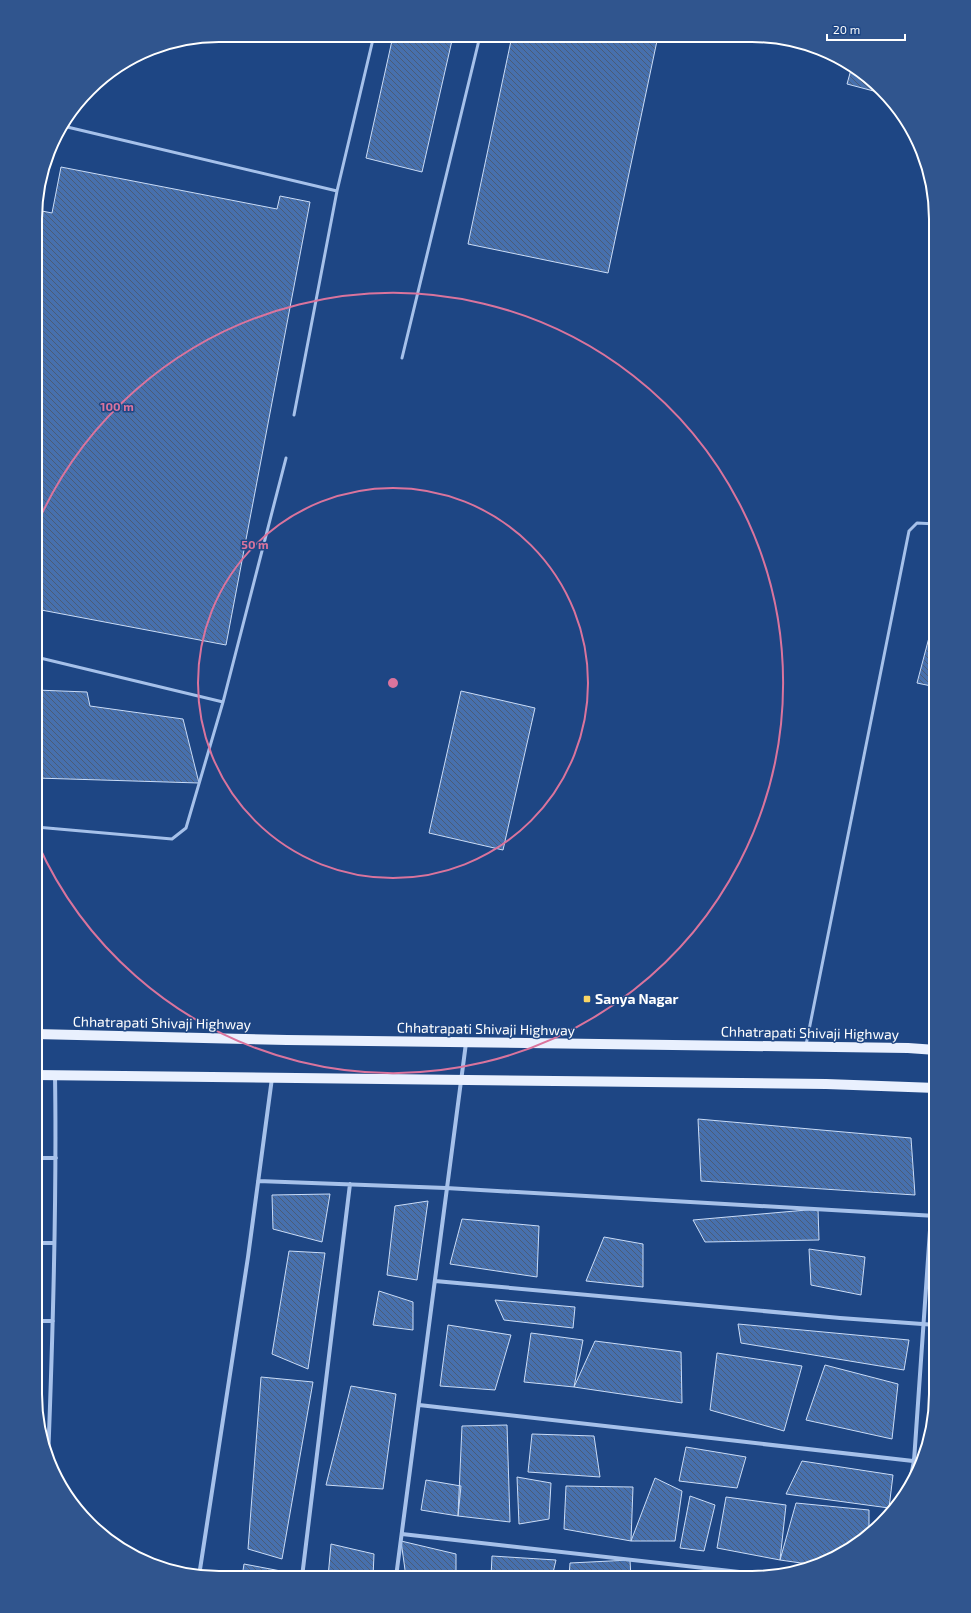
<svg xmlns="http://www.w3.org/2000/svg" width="971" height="1613" viewBox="0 0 971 1613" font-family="'Exo 2',sans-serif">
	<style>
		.building { fill: url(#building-back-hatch); stroke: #cadcf7 }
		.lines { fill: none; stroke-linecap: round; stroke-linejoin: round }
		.service { stroke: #a6c1ea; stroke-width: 3 }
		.minor { stroke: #a6c1ea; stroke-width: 4 }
		.primary { stroke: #e9f0fe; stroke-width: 10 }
		.ring { fill: none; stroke: #da749d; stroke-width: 2 }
		.poi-dot { fill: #f9d565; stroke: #1e4684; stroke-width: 1.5 }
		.labels { text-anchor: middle; stroke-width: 3; stroke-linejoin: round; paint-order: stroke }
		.poi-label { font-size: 14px; font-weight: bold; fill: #fff; stroke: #1e4684; text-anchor: start }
		.street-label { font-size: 14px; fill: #fff; stroke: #1e4684 }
		.rim { fill: none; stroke: #fff; stroke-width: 2 }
		.centre { fill: #da749d; stroke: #1e4684; stroke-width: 2 }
		.ring-label { font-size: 12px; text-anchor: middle; font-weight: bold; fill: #da749d; stroke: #1e4684; stroke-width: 3; stroke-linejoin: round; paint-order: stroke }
	</style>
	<defs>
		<pattern id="building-back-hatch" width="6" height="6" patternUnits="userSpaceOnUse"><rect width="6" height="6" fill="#4770ad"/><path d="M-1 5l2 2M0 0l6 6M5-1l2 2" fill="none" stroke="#4a5c78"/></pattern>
	</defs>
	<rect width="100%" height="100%" fill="#1e4684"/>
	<path class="building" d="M 393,36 L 453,36 L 422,172 L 366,158 Z
		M 512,36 L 658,36 L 608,273 L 468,244 Z
		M 852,66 L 864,73 L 885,94 L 847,84 Z
		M 61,167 L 277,209 L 280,196 L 310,202 L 226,645 L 36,609 L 37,210 L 52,213 Z
		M 936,611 L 936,687 L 917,683 Z
		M 36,690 L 87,692 L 90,706 L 183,719 L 199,783 L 36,778 Z
		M 461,691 L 535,708 L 503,850 L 429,833 Z
		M 698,1119 L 911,1138 L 915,1195 L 701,1181 Z
		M 330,1194 L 322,1242 L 273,1229 L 272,1195 Z
		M 428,1201 L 417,1280 L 387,1275 L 395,1206 Z
		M 818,1209 L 819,1240 L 705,1242 L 693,1220 Z
		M 462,1219 L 539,1226 L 537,1277 L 450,1264 Z
		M 604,1237 L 643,1244 L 643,1287 L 586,1281 Z
		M 809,1249 L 865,1257 L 861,1295 L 811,1285 Z
		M 289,1251 L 325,1253 L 308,1369 L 272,1354 Z
		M 379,1291 L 413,1302 L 413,1330 L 373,1325 Z
		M 495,1300 L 575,1307 L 573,1328 L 504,1320 Z
		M 738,1324 L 909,1340 L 904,1370 L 741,1343 Z
		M 448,1325 L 511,1335 L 495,1390 L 440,1386 Z
		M 531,1333 L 583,1340 L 574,1387 L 524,1382 Z
		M 595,1341 L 681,1352 L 682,1403 L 574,1387 Z
		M 717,1353 L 802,1366 L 784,1431 L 710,1410 Z
		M 825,1365 L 898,1384 L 892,1439 L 806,1420 Z
		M 261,1377 L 313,1382 L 282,1559 L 248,1549 Z
		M 351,1386 L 396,1394 L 383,1489 L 326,1485 Z
		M 507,1425 L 510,1522 L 458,1516 L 462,1426 Z
		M 532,1434 L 594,1436 L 600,1477 L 528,1472 Z
		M 686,1447 L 746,1457 L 737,1488 L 679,1481 Z
		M 802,1461 L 893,1475 L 889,1508 L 786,1494 Z
		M 517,1477 L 551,1483 L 549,1519 L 519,1524 Z
		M 655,1478 L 682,1491 L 675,1541 L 631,1541 Z
		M 426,1480 L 461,1486 L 458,1516 L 421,1510 Z
		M 566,1486 L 633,1487 L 631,1541 L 564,1529 Z
		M 690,1496 L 715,1505 L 704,1551 L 680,1548 Z
		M 726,1497 L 786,1505 L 780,1560 L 717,1548 Z
		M 796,1503 L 869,1510 L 869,1535 L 864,1540 L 822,1564 L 815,1565 L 780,1560 Z
		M 401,1541 L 456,1554 L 456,1577 L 406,1577 Z
		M 331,1544 L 374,1554 L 373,1577 L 328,1577 Z
		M 492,1556 L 556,1560 L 552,1577 L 491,1577 Z
		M 630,1560 L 631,1578 L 569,1577 L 570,1563 Z
		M 244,1564 L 286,1572 L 286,1577 L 242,1577 Z
		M 646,1572 L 686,1577 L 686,1578 L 646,1578 Z"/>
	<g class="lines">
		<path class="service" d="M 63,126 L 337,191
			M 402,358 L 480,36
			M 294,415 L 337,191 L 374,35
			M 36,657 L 223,702 L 286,458
			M 36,827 L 172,839 L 186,828 L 223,702
			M 806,1045 L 909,531 L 917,523 L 936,524"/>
		<path class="minor" d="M 35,1158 L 56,1158
			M 258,1181 L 446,1188 L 936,1216
			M 35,1243 L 54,1243
			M 435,1281 L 840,1318 L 936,1325
			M 35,1321 L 53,1321
			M 419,1405 L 922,1462
			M 48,1460 C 53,1332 57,1203 55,1075
			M 909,1487 L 914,1461 L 931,1216 L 936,1181
			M 402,1534 L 766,1575
			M 199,1576 L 248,1257 L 272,1078
			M 302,1577 L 350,1184
			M 396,1577 L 466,1043"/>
		<path class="primary" d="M 35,1034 L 287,1040 L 908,1048 L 936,1050
			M 35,1075 L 826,1084 L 936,1088"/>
	</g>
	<g class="ring">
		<circle cx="393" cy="683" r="195"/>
		<path d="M37 524A390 390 0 1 1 37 842"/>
	</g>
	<rect class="poi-dot" x="583" y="995" width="8" height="8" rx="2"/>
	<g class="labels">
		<g class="poi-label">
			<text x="595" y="1004">Sanya Nagar</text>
		</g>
		<g class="street-label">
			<text transform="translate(162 1023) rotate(1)" y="5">Chhatrapati Shivaji Highway</text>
			<text transform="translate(486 1029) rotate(1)" y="5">Chhatrapati Shivaji Highway</text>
			<text transform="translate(810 1033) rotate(1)" y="5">Chhatrapati Shivaji Highway</text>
		</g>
	</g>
	<path d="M0 0H971V1613H0ZM219 42H752A177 177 0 0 1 929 219V1394A177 177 0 0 1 752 1571H219A177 177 0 0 1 42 1394V219A177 177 0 0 1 219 42Z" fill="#30558e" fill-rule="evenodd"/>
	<path class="rim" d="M219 42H752A177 177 0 0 1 929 219V1394A177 177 0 0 1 752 1571H219A177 177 0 0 1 42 1394V219A177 177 0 0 1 219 42Z"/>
	<circle cx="393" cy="683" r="6" class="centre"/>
	<g class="ring-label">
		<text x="117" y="411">100 m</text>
		<text x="255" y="549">50 m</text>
	</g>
	<path d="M827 34v6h78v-6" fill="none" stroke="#ffffff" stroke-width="2"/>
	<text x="833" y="34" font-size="12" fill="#ffffff" stroke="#1e4684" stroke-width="3" paint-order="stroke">20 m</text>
</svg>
